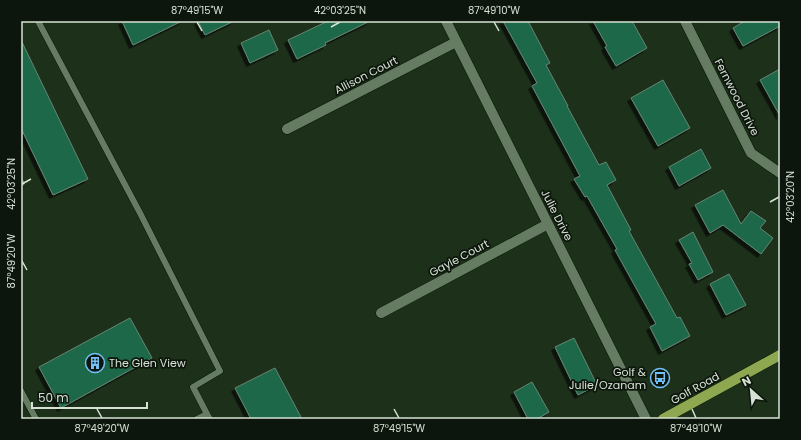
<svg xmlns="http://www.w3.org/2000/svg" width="801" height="440" viewBox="0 0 801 440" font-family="Poppins,sans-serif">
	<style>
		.building { fill: #1f6748; stroke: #658675; filter: url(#shadow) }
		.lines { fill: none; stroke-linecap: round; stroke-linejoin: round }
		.lane-casing { stroke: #061804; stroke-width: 7 }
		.street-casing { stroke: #061804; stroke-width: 11 }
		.primary-casing { stroke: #061804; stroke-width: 11 }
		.lane { stroke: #657b62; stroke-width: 6 }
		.street { stroke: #657b62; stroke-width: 10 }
		.primary { stroke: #8da850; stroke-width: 10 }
		.ticks { fill: none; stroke: #d6e2d4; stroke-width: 1.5 }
		.labels { text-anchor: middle; stroke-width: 3.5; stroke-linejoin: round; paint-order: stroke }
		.street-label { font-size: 11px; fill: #d6e2d4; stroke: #0d160c }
		.poi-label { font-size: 11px; fill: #d6e2d4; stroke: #0d160c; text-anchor: start }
		.neatline { fill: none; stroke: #d6e2d4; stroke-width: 1.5 }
		.ticks-label { font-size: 10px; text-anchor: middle; fill: #d6e2d4 }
	</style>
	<defs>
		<filter id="shadow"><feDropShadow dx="-3.5" dy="3.5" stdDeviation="0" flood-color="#0009"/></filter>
	</defs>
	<rect width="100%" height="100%" fill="#1d301a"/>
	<path class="building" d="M 122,21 L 182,21 L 133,45 Z
		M 198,21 L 234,21 L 205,35 Z
		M 328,21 L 370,21 L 325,43 L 326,45 L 297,59 L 288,40 Z
		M 503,21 L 528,21 L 550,63 L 546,65 L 568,106 L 567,106 L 599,165 L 606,162 L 616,180 L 607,185 L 631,230 L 629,231 L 677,318 L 680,317 L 690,336 L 662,351 L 650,327 L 656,324 L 615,250 L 617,249 L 587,196 L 585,197 L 574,179 L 580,176 L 532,86 L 537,83 Z
		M 593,21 L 632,21 L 647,48 L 616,66 L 605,47 L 607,46 Z
		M 745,21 L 780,21 L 780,26 L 743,46 L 733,28 Z
		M 269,30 L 278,50 L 250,63 L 241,43 Z
		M 21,40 L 88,179 L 53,195 L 21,128 Z
		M 780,69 L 780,116 L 760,80 Z
		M 663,80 L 690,128 L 658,146 L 631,98 Z
		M 701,149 L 711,168 L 679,186 L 669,167 Z
		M 723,190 L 741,224 L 751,211 L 766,221 L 760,228 L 773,238 L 761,254 L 723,225 L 710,233 L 695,205 Z
		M 693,232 L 713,272 L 698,280 L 689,264 L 692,263 L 679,240 Z
		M 729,274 L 746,305 L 726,315 L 710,284 Z
		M 130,318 L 152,358 L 61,408 L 39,367 Z
		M 574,338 L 597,385 L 578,395 L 555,347 Z
		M 275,368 L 302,419 L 251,419 L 235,388 Z
		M 532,382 L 549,412 L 537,419 L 528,419 L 514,392 Z"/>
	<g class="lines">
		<defs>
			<path id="lane" d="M 38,21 L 140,213 L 220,371 L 193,387 L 207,414
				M 21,182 L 22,183
				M 21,391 L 36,419
				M 197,419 L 207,414 L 210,419"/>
			<path id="street" d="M 446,21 L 646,419
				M 685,21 L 751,153 L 780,173
				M 287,129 L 456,42
				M 381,313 L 548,224"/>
			<path id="primary" d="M 663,419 L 780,355"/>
		</defs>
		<use href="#lane" class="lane-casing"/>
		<use href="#street" class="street-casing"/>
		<use href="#primary" class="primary-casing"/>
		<use href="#lane" class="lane"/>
		<use href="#street" class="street"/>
		<use href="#primary" class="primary"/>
	</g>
	<path class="ticks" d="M 197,22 L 202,31M 494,22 L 499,31M 331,27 L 340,22M 22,184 L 31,179M 770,202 L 779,197M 22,261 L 27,270M 97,409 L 102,418M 394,409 L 399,418M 692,409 L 696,418"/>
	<defs>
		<symbol id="building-ring" viewBox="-11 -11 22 22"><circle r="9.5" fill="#0d160c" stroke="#74c0f6" stroke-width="1.5"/><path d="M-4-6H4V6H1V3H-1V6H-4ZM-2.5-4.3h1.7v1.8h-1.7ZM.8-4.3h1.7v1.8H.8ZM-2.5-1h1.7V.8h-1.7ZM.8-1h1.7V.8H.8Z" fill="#74c0f6"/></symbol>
		<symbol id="bus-ring" viewBox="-11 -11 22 22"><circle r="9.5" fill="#0d160c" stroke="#74c0f6" stroke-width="1.5"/><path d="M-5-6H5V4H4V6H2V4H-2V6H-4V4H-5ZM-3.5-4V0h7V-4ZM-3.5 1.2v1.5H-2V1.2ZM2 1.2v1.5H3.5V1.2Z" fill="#74c0f6"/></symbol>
	</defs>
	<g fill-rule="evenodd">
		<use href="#building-ring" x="84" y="352" width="22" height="22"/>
		<use href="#bus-ring" x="649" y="367" width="22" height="22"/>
	</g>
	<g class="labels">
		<g class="street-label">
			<text transform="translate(366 75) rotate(-27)" y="4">Allison Court</text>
			<text transform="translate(737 97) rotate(63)" y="4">Fernwood Drive</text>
			<text transform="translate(557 215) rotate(63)" y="4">Julie Drive</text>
			<text transform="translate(459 258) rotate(-28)" y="4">Gayle Court</text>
			<text transform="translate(695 388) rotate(-29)" y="4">Golf Road</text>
		</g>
		<g class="poi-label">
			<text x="109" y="367">The Glen View</text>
			<text x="646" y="376" text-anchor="end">Golf &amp;<tspan x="646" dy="13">Julie/Ozanam</tspan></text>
		</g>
	</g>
	<rect width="801" height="440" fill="none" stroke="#0d160c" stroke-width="44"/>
	<g transform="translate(751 390) rotate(333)" stroke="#0d160c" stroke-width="3" paint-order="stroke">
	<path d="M0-3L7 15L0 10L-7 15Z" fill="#d6e2d4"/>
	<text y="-6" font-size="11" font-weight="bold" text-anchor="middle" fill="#d6e2d4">N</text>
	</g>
	<path d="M32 402v6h115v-6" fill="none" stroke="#d6e2d4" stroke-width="2"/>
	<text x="38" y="402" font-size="12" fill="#d6e2d4" stroke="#0d160c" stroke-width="3" paint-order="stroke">50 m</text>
	<rect x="22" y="22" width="757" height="396" class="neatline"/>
	<g class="ticks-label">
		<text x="197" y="14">87°49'15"W</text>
		<text x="340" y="14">42°03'25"N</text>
		<text x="494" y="14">87°49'10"W</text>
		<text transform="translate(11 184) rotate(-90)" y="4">42°03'25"N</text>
		<text transform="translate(790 197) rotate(-90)" y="4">42°03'20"N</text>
		<text transform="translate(11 261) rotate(-90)" y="4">87°49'20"W</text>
		<text x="102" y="432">87°49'20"W</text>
		<text x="399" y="432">87°49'15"W</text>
		<text x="696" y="432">87°49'10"W</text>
	</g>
</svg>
